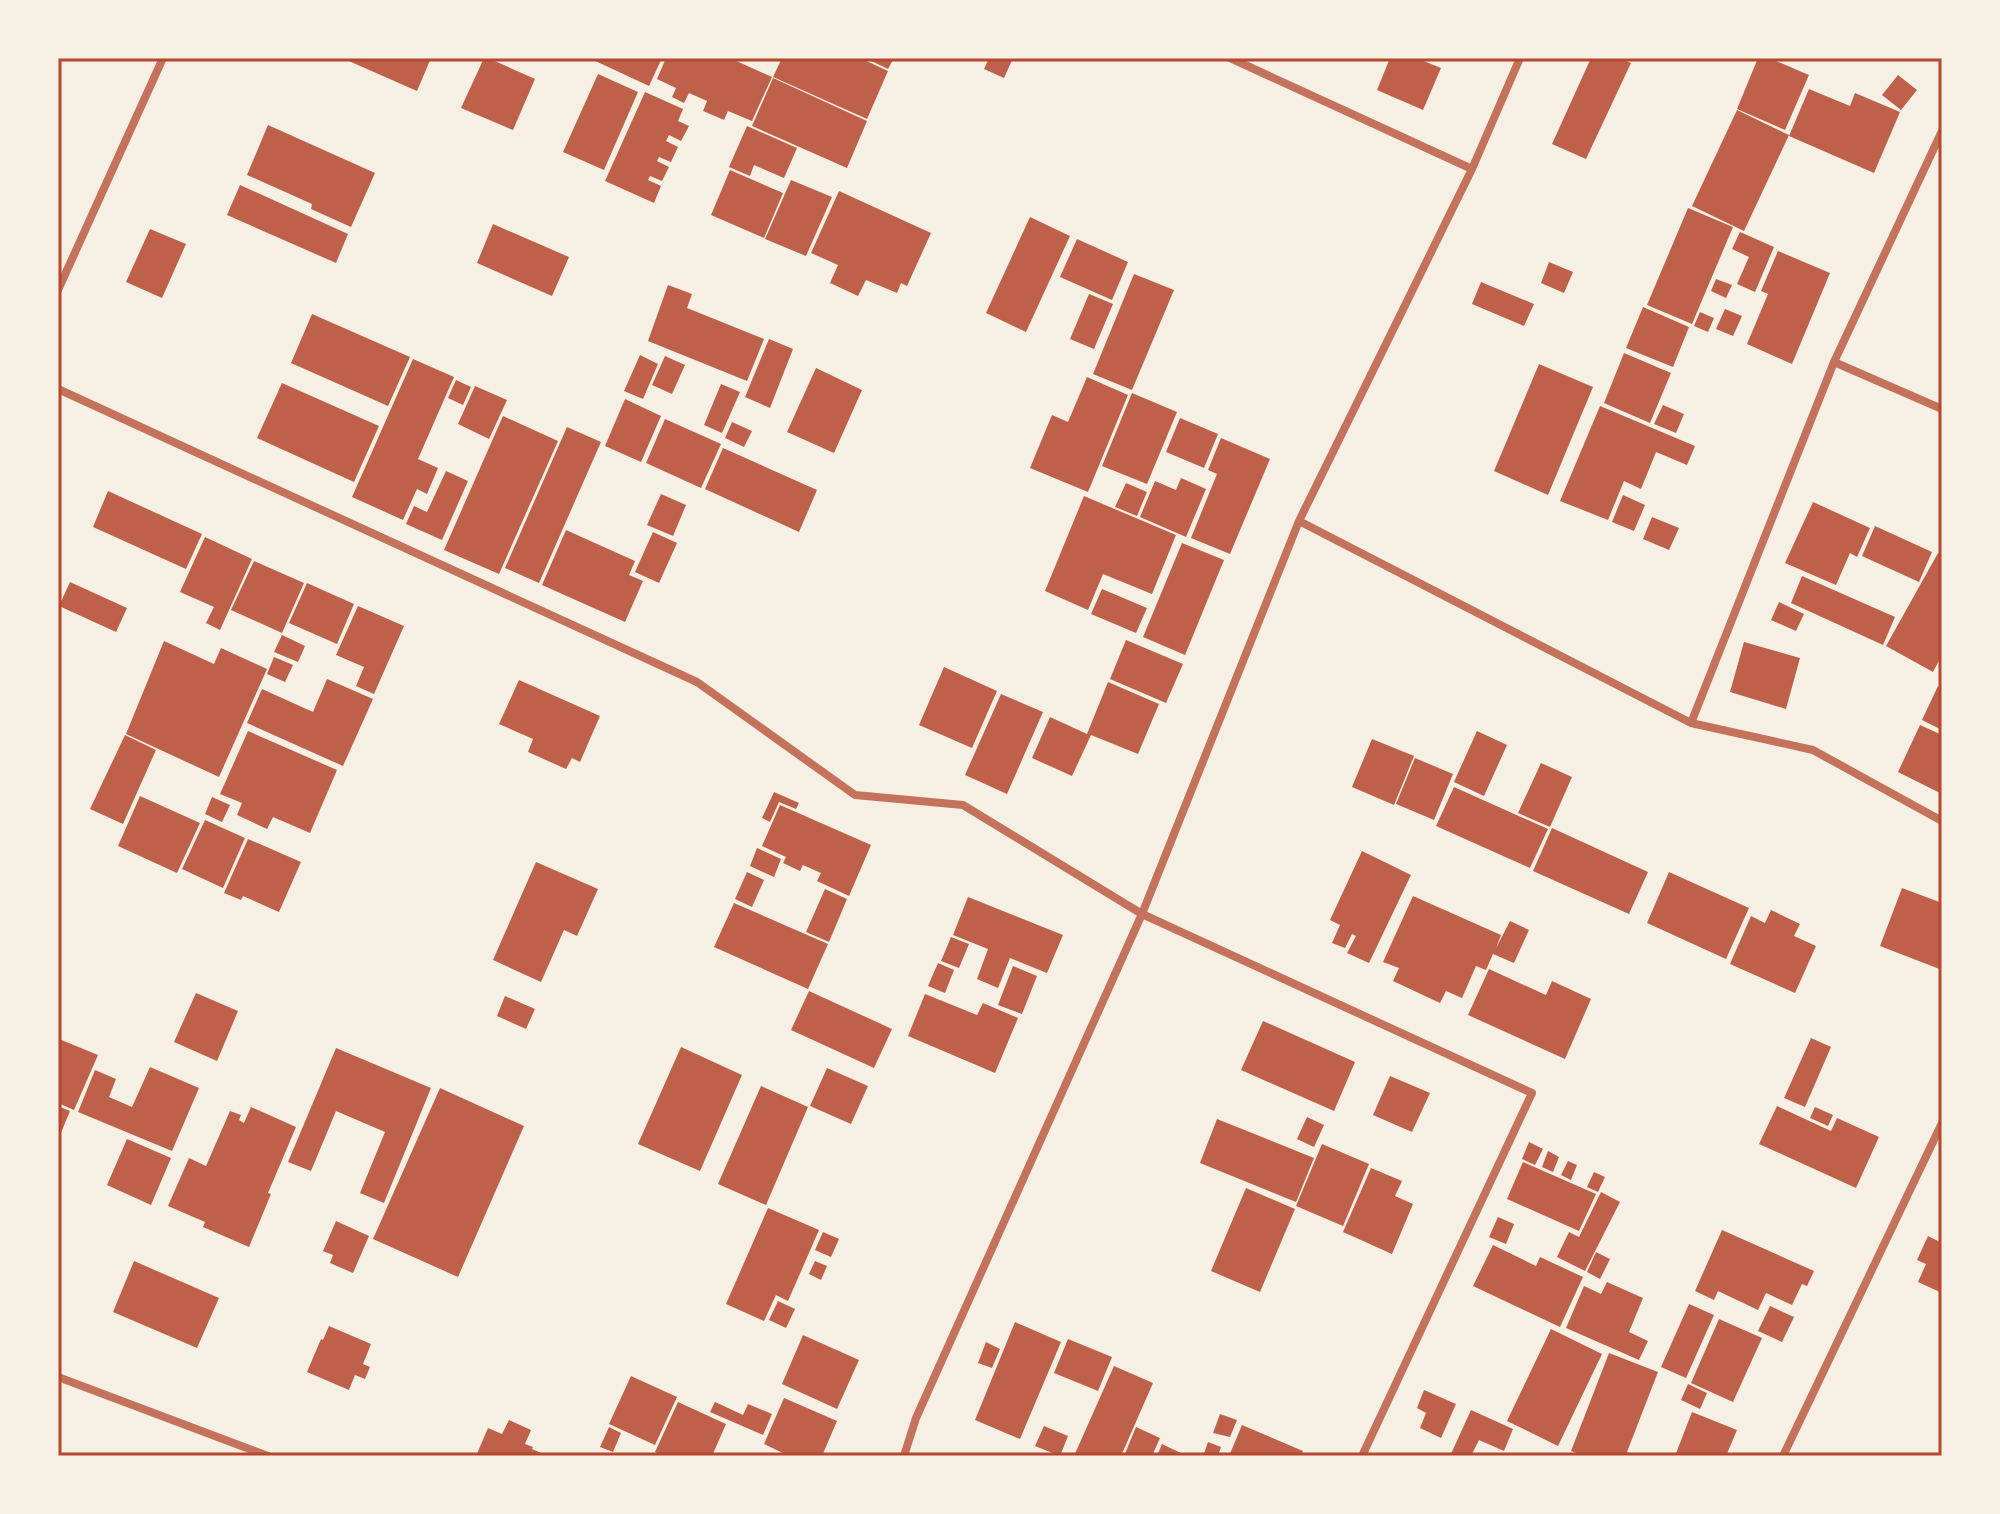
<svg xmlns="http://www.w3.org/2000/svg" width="2000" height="1514" viewBox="0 0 2000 1514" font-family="'Alegreya Sans',sans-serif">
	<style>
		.building { fill: #bf614a }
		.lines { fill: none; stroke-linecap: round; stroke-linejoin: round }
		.minor { stroke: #c5725c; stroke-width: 8 }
		.neatline { fill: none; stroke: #b5482f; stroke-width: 3 }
	</style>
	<rect width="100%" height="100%" fill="#f6efe4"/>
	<path class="building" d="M 342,58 L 431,58 L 417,91 Z
		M 484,58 L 488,58 L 535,79 L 513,130 L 461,108 Z
		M 589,58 L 662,58 L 649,86 Z
		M 666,58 L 730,58 L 772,77 L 752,121 L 728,111 L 724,120 L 703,111 L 707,101 L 689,93 L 684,103 L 672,97 L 676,88 L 657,79 Z
		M 782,58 L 860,58 L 888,71 L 867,119 L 773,77 Z
		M 865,58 L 894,58 L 888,69 Z
		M 989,58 L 1013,58 L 1004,78 L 984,69 Z
		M 1390,58 L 1416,58 L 1441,68 L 1423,110 L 1377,90 Z
		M 1591,58 L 1620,58 L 1631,63 L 1586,159 L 1552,144 Z
		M 1758,58 L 1769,58 L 1809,75 L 1785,130 L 1737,109 Z
		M 598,74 L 638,92 L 604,170 L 563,152 Z
		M 1898,75 L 1917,90 L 1901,110 L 1882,95 Z
		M 773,78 L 867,121 L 847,168 L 752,126 Z
		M 1809,89 L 1850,106 L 1855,93 L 1900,112 L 1874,173 L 1789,136 Z
		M 645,92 L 683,109 L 678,121 L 689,126 L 681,141 L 669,135 L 666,141 L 678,147 L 671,162 L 659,157 L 657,161 L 669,167 L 662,181 L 650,176 L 648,180 L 661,186 L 654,203 L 605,181 Z
		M 1737,110 L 1789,135 L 1744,231 L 1692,206 Z
		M 268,125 L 375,173 L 351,227 L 311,209 L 312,204 L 247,175 Z
		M 747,126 L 797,148 L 784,178 L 754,165 L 750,176 L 729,167 Z
		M 730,170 L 783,193 L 764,238 L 711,215 Z
		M 791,180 L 832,197 L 806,256 L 765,239 Z
		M 240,185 L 348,234 L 336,263 L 227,215 Z
		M 839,191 L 931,233 L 907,286 L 901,283 L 897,293 L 866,280 L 858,296 L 830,283 L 838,265 L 811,253 Z
		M 1688,208 L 1733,227 L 1692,324 L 1647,305 Z
		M 1030,217 L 1070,236 L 1026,332 L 986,313 Z
		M 493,224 L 569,257 L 552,296 L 477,263 Z
		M 150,229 L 186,244 L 162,298 L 126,282 Z
		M 1740,232 L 1774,247 L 1755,292 L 1737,284 L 1749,257 L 1732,249 Z
		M 1077,239 L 1128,262 L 1112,300 L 1060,277 Z
		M 1778,251 L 1830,273 L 1792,364 L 1747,344 L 1768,294 L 1761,291 Z
		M 1549,262 L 1573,272 L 1564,293 L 1541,283 Z
		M 1134,274 L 1174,290 L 1132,390 L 1093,374 Z
		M 1716,279 L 1732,285 L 1726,298 L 1711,291 Z
		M 1481,282 L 1534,304 L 1524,326 L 1472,304 Z
		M 668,285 L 692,294 L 687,308 L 764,339 L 747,381 L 648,341 Z
		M 1089,294 L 1113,304 L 1094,349 L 1070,339 Z
		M 1643,307 L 1689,327 L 1673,367 L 1626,348 Z
		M 1725,309 L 1742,316 L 1733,336 L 1716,329 Z
		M 1700,312 L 1714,318 L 1708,332 L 1694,326 Z
		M 312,314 L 410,357 L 388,406 L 291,363 Z
		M 769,339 L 793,349 L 770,408 L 745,397 Z
		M 1624,353 L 1671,373 L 1650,423 L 1604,403 Z
		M 640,355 L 658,364 L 643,399 L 624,391 Z
		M 665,356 L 685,365 L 672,394 L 652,385 Z
		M 413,359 L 454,377 L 418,459 L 438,468 L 427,494 L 417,489 L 403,520 L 352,497 Z
		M 1539,364 L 1593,387 L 1548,495 L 1494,471 Z
		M 816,368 L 862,390 L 834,453 L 787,432 Z
		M 1087,377 L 1128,395 L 1088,492 L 1030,468 L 1052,415 L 1068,422 Z
		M 456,380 L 471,387 L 463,405 L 448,398 Z
		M 282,383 L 379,426 L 354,482 L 257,438 Z
		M 721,384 L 740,392 L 722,433 L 704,425 Z
		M 475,386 L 507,400 L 489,439 L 458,424 Z
		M 1132,393 L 1177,412 L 1147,484 L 1102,466 Z
		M 625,399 L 661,416 L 641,462 L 605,446 Z
		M 1663,405 L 1684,414 L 1676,433 L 1654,424 Z
		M 1600,406 L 1695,446 L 1687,465 L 1656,452 L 1641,489 L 1624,481 L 1608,520 L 1560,501 Z
		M 503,416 L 558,441 L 499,574 L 444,550 Z
		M 1180,418 L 1218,434 L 1204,468 L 1166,452 Z
		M 665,419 L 721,444 L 701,488 L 646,463 Z
		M 732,422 L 752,431 L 744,447 L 725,438 Z
		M 567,427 L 601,442 L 539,583 L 505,568 Z
		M 1221,438 L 1270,459 L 1230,554 L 1191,538 L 1217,474 L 1208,470 Z
		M 723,448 L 817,490 L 799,532 L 705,489 Z
		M 446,471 L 468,481 L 442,540 L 406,524 L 414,506 L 427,512 Z
		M 1181,478 L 1206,489 L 1186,537 L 1140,517 L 1155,481 L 1176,490 Z
		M 1126,483 L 1147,492 L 1137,516 L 1115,507 Z
		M 108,491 L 202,534 L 186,569 L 93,527 Z
		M 661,494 L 686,505 L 673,536 L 647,525 Z
		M 1623,495 L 1645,505 L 1634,531 L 1612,522 Z
		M 1084,496 L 1176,535 L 1152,594 L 1103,574 L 1088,610 L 1045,591 Z
		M 1813,502 L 1870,528 L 1857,557 L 1850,553 L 1836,585 L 1785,563 Z
		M 1652,517 L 1679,528 L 1669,550 L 1643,539 Z
		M 1875,526 L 1932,552 L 1919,582 L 1862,556 Z
		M 566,530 L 635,561 L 629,575 L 643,581 L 625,622 L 542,585 Z
		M 653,532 L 677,543 L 659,583 L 635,572 Z
		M 205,537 L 252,559 L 220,630 L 206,623 L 214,607 L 180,592 Z
		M 1182,543 L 1224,560 L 1185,655 L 1143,637 Z
		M 1938,553 L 1942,555 L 1942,655 L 1933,672 L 1886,646 Z
		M 254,561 L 304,583 L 282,633 L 231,610 Z
		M 1802,576 L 1895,617 L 1883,645 L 1791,603 Z
		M 70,582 L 127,608 L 116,632 L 59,606 Z
		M 307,583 L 354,604 L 337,644 L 289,623 Z
		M 1102,589 L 1147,608 L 1136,633 L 1091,614 Z
		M 1779,602 L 1804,614 L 1796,631 L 1771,620 Z
		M 358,606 L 404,626 L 374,694 L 356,686 L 364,667 L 336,655 Z
		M 282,635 L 305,646 L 298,662 L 274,652 Z
		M 1126,640 L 1183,664 L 1166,703 L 1110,679 Z
		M 164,641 L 214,664 L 221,648 L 267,669 L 219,777 L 126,734 Z
		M 1744,642 L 1800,658 L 1786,709 L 1730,692 Z
		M 274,657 L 293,665 L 285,682 L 267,674 Z
		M 944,667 L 997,691 L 972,748 L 919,725 Z
		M 327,679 L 373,699 L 343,766 L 247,723 L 262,689 L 313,712 Z
		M 519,680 L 600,716 L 580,762 L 572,758 L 566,769 L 528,752 L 533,739 L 499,724 Z
		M 1108,682 L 1159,704 L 1138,754 L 1091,735 L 1072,776 L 1032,758 L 1050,717 L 1087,734 Z
		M 1938,686 L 1942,689 L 1942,730 L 1922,720 Z
		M 1001,694 L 1043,712 L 1007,794 L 965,775 Z
		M 1920,725 L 1942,735 L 1942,794 L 1898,772 Z
		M 248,731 L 337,770 L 310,833 L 273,817 L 267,829 L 237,815 L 242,803 L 220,794 Z
		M 1477,731 L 1507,745 L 1484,796 L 1454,782 Z
		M 125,735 L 156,750 L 123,824 L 90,809 Z
		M 1372,739 L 1414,756 L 1394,805 L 1352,787 Z
		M 1415,758 L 1453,774 L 1434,820 L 1396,804 Z
		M 1541,763 L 1572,777 L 1550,827 L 1518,813 Z
		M 1454,787 L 1548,829 L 1530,868 L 1436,826 Z
		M 774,792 L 799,803 L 796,809 L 779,802 L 770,822 L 762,818 Z
		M 140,796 L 200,823 L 177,873 L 118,846 Z
		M 212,797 L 230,805 L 222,822 L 205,814 Z
		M 780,805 L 871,845 L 849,896 L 817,881 L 821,873 L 803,865 L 800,871 L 783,863 L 786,857 L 762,846 Z
		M 205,820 L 245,838 L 223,888 L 182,869 Z
		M 1552,828 L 1648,872 L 1629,914 L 1533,871 Z
		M 248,839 L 301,862 L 279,912 L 243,896 L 241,900 L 224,893 Z
		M 757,848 L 781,859 L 774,877 L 750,866 Z
		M 1362,851 L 1411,875 L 1369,963 L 1347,953 L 1356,936 L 1352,934 L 1345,948 L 1332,943 L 1340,925 L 1330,920 Z
		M 536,862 L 598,889 L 577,936 L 564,930 L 541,982 L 493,960 Z
		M 747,872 L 764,880 L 752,907 L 735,899 Z
		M 1669,872 L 1749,908 L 1726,959 L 1647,923 Z
		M 1902,888 L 1942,903 L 1942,970 L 1880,946 Z
		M 825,889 L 847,899 L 829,942 L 806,932 Z
		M 1413,896 L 1501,935 L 1496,948 L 1510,921 L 1529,930 L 1514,963 L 1493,954 L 1486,970 L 1476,966 L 1462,998 L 1446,991 L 1440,1003 L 1393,981 L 1399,968 L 1383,962 Z
		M 968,897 L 1063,935 L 1047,973 L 1010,958 L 998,988 L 977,979 L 988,949 L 953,935 Z
		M 734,903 L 828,944 L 808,989 L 714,947 Z
		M 1771,910 L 1800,924 L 1794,936 L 1816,946 L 1795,993 L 1730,964 L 1751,916 L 1765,923 Z
		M 951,937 L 969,944 L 959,968 L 941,961 Z
		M 938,963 L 954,970 L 945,993 L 928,986 Z
		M 1013,966 L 1037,976 L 1022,1014 L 998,1005 Z
		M 1489,969 L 1546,995 L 1552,981 L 1591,999 L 1565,1059 L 1468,1015 Z
		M 809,991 L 892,1029 L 874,1068 L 791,1030 Z
		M 196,993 L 238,1011 L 217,1061 L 174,1042 Z
		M 925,994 L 977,1015 L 983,1003 L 1018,1018 L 995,1073 L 908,1036 Z
		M 505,996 L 535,1009 L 526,1029 L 497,1016 Z
		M 1263,1021 L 1355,1062 L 1334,1111 L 1241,1070 Z
		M 1811,1038 L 1831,1047 L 1805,1107 L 1784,1098 Z
		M 59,1039 L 98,1055 L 74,1110 L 58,1103 Z
		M 681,1047 L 742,1075 L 700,1171 L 638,1144 Z
		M 336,1048 L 431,1088 L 384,1203 L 360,1193 L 385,1132 L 336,1111 L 311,1171 L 288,1162 Z
		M 150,1067 L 199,1088 L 172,1151 L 78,1112 L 95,1070 L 116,1079 L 109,1097 L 132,1107 Z
		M 827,1068 L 868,1086 L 851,1124 L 810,1106 Z
		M 1390,1076 L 1430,1093 L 1412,1132 L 1373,1115 Z
		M 761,1086 L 808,1107 L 766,1205 L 718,1184 Z
		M 440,1088 L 524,1126 L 458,1277 L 373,1239 Z
		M 58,1106 L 70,1111 L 58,1140 Z
		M 1777,1106 L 1831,1131 L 1837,1118 L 1879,1137 L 1856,1188 L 1759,1144 Z
		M 251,1107 L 296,1127 L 268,1193 L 271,1194 L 249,1247 L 203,1227 L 205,1222 L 168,1206 L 189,1158 L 206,1166 L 230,1111 L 241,1115 L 239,1120 L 244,1123 Z
		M 1815,1107 L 1833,1115 L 1828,1126 L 1810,1118 Z
		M 1307,1117 L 1324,1125 L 1314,1147 L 1297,1139 Z
		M 1217,1119 L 1314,1158 L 1296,1202 L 1200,1163 Z
		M 127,1139 L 171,1158 L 151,1205 L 107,1185 Z
		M 1529,1142 L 1543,1149 L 1535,1165 L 1522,1159 Z
		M 1322,1144 L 1369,1164 L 1343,1226 L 1296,1206 Z
		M 1548,1151 L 1559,1157 L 1553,1172 L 1542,1167 Z
		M 1568,1161 L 1577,1165 L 1571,1180 L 1561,1175 Z
		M 1523,1162 L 1596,1194 L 1579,1231 L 1507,1199 Z
		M 1371,1168 L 1402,1181 L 1395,1196 L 1413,1204 L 1392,1254 L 1343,1232 Z
		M 1594,1172 L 1605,1177 L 1598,1192 L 1587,1187 Z
		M 1246,1188 L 1295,1209 L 1260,1292 L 1211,1271 Z
		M 1601,1192 L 1620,1202 L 1585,1271 L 1557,1257 L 1569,1232 L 1579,1237 Z
		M 768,1208 L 819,1230 L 788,1301 L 776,1295 L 764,1321 L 726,1304 Z
		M 1498,1217 L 1514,1224 L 1506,1244 L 1489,1237 Z
		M 336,1221 L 369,1236 L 353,1273 L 330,1263 L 333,1255 L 323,1251 Z
		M 1722,1230 L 1814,1271 L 1807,1286 L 1802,1284 L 1792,1305 L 1766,1293 L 1758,1310 L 1718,1291 L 1714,1300 L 1695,1291 Z
		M 823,1232 L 839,1239 L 831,1257 L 815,1250 Z
		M 1928,1236 L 1942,1243 L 1942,1293 L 1918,1282 L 1926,1264 L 1917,1260 Z
		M 1493,1245 L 1536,1266 L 1540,1257 L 1583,1277 L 1560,1327 L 1473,1286 Z
		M 1596,1252 L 1610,1259 L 1600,1279 L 1587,1272 Z
		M 134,1261 L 219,1298 L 197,1348 L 113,1312 Z
		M 815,1261 L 827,1266 L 821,1280 L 809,1274 Z
		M 1607,1282 L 1643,1298 L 1629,1332 L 1648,1341 L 1639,1360 L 1566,1328 L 1584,1286 L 1601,1294 Z
		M 778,1301 L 795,1309 L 786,1328 L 769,1320 Z
		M 1689,1304 L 1714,1315 L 1686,1378 L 1661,1367 Z
		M 1770,1306 L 1794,1317 L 1782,1342 L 1758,1331 Z
		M 1719,1319 L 1762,1338 L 1733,1402 L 1691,1383 Z
		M 1015,1322 L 1061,1342 L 1020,1439 L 975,1420 Z
		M 329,1326 L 371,1344 L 363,1364 L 370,1367 L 365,1379 L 355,1375 L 349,1390 L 307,1372 L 321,1339 L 323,1340 Z
		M 1551,1329 L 1602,1354 L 1558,1446 L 1507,1421 Z
		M 803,1335 L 859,1360 L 837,1409 L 782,1384 Z
		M 1068,1339 L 1112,1357 L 1098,1391 L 1054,1373 Z
		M 986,1342 L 1000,1349 L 992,1368 L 978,1363 Z
		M 1609,1353 L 1658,1372 L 1627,1452 L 1638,1456 L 1583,1456 L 1571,1451 Z
		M 1114,1366 L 1153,1383 L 1121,1456 L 1074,1456 Z
		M 631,1376 L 677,1397 L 655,1445 L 609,1424 Z
		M 1688,1384 L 1707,1393 L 1700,1409 L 1681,1400 Z
		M 1424,1390 L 1456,1404 L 1441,1438 L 1420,1428 L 1426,1413 L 1417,1408 Z
		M 784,1398 L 837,1421 L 822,1456 L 789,1456 L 764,1444 Z
		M 678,1402 L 726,1424 L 712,1456 L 698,1456 L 691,1453 L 690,1456 L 663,1456 L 655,1452 Z
		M 715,1402 L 743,1415 L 748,1404 L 772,1414 L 763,1435 L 710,1412 Z
		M 1471,1410 L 1513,1429 L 1504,1451 L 1479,1440 L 1471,1456 L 1450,1456 Z
		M 1692,1412 L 1737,1430 L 1726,1456 L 1675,1456 Z
		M 1220,1414 L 1237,1420 L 1230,1437 L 1213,1433 Z
		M 509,1420 L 531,1430 L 525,1444 L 533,1447 L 532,1449 L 548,1456 L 476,1456 L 488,1428 L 502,1434 Z
		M 1242,1425 L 1303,1451 L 1301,1456 L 1229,1456 Z
		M 1044,1426 L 1068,1436 L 1060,1456 L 1035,1446 Z
		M 609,1427 L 621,1433 L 613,1452 L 600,1447 Z
		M 1136,1427 L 1160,1438 L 1152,1456 L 1124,1456 Z
		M 1208,1442 L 1221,1447 L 1218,1456 L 1203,1456 Z
		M 1162,1444 L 1187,1456 L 1157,1456 Z"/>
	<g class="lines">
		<path class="minor" d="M 1230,58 L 1472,169
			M 58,290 L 163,58
			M 1834,362 L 1942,409
			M 58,389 L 697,682 L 855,795 L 963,805 L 1142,914 L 1532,1093 L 1362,1456
			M 1299,521 L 1691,723 L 1813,750 L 1942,821
			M 1691,723 L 1834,362 L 1942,131
			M 58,1377 L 268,1456
			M 904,1456 L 916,1418 L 1142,914 L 1299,521 L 1472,169 L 1520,58
			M 1783,1456 L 1942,1123"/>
	</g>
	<rect width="2000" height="1514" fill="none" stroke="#f6efe4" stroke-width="120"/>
	<rect x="60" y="60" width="1880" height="1394" class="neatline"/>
</svg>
